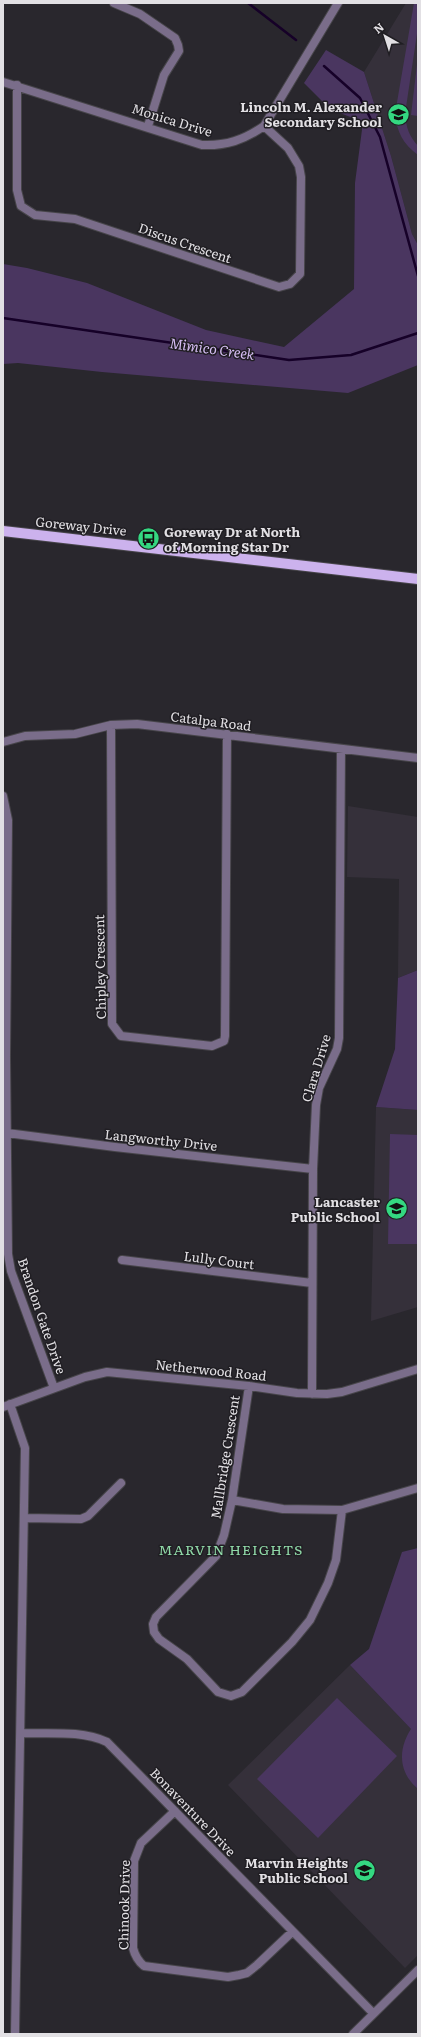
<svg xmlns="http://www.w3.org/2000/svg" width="421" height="2037" viewBox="0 0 421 2037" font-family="Literata,serif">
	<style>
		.built { fill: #35303a }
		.green { fill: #4a3660 }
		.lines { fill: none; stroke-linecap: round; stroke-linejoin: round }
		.stream { stroke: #160128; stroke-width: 2.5 }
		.minor-casing { stroke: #47454a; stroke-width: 10 }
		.major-casing { stroke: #47454a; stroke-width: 12 }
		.minor { stroke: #7a6d8a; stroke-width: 8 }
		.major { stroke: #ccb2ed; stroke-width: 10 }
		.labels { text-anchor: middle; stroke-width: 3; stroke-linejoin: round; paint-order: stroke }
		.poi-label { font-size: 13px; font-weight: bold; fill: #e2e0e4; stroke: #201e23; text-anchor: end }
		.street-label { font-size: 13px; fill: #e2e0e4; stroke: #201e23 }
		.water-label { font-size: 14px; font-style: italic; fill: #d6bef4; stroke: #201e23 }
		.neighbourhood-label { font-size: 14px; letter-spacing: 1px; fill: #90d9a8; stroke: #201e23 }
	</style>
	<rect width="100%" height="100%" fill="#29272d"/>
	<path class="built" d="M 406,3 L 418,3 L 418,245 L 412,234 L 391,156 L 364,72 Z
		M 348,806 L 418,817 L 418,970 L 398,978 L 399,879 L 347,877 Z
		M 376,1107 L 418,1110 L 418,1307 L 371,1321 Z
		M 350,1665 L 418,1736 L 418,1955 L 405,1968 L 228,1785 Z"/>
	<path class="green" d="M 414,3 L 418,3 L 418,27 L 405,114 C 406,127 409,136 418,146 L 418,155 C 403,144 397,132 395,114 Z
		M 326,50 L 364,72 L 391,156 L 412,234 L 418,245 L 418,365 L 348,393 L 102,372 L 18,363 L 3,364 L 3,264 L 27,268 L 87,283 L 206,330 L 284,347 L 354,289 L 355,183 L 363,122 L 330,109 L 304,83 Z
		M 418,56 L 418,116 L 411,115 Z
		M 418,970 L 418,1110 L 376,1107 L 395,1049 L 398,978 Z
		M 390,1134 L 418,1135 L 418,1244 L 388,1244 Z
		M 418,1548 L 418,1789 C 398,1772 398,1749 411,1729 L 350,1665 L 369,1649 L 402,1552 Z
		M 337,1698 L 397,1756 L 318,1838 L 257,1779 Z"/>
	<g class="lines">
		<path class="stream" d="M 248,3 L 296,40
			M 324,66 L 360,98 L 380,137 L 418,276
			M 3,318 L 289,360 L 351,355 L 418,333"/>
		<defs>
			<path id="minor" d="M 114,3 L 140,14 L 175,38 L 178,45 L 179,51 L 164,75 L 148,126
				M 3,82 L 202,145 C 226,146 244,140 264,126 L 338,3
				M 17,85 L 17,190 L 21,206 L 35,215 L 75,219 L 279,287 L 290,284 L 300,274 L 301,177 L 299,166 L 288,148 L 264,126
				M 111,725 L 112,1024 L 121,1036 L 212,1046 L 224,1041 L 225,1036 L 227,734
				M 3,742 L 25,736 L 75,734 L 111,725 L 137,724 L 418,758
				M 3,796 L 8,820 L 6,1057 L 8,1254 L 11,1271 L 54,1388
				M 7,1133 L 115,1147 L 313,1169
				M 122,1260 L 312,1283
				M 249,1386 L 232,1500 L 224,1535 L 216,1556 L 156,1617 L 153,1624 L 154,1632 L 159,1639 L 187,1659 L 218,1692 L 231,1696 L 242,1692 L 292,1642 L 310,1620 L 328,1583 L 336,1560 L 342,1510
				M 312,1394 L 313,1169 L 316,1105 L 319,1088 L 337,1049 L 339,1038 L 341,749
				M 10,1404 L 25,1448 L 15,2034
				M 3,1407 L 85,1377 L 107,1372 L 249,1386 L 297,1393 L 327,1394 L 342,1392 L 418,1369
				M 232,1500 L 283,1509 L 342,1510 L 418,1488
				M 25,1518 L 81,1519 L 88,1516 L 121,1483
				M 21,1733 C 49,1734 81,1730 107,1742 L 373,2013
				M 175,1811 L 141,1843 L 134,1861 L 133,1948 C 135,1956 138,1961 144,1966 L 228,1977 L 239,1975 L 247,1973 L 257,1965 L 292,1932
				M 353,2034 L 418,1970"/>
			<path id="major" d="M 3,531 L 418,579"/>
		</defs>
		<use href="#minor" class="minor-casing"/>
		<use href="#major" class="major-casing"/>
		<use href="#minor" class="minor"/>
		<use href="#major" class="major"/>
	</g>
	<defs>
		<symbol id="school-disc" viewBox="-11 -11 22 22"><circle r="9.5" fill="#34d881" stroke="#201e23"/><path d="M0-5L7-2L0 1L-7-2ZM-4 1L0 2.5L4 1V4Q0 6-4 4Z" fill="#111"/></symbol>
		<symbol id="bus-disc" viewBox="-11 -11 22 22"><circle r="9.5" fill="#34d881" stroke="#201e23"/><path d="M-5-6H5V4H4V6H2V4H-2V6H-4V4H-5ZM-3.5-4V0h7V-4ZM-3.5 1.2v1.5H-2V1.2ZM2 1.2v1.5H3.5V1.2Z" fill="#111"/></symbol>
	</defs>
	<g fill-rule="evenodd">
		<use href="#school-disc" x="386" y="102" width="25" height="25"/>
		<use href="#bus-disc" x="136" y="526" width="25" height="25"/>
		<use href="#school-disc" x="384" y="1196" width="25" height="25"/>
		<use href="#school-disc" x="352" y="1858" width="25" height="25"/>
	</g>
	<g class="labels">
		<g class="poi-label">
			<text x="382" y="112">Lincoln M. Alexander<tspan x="382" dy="15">Secondary School</tspan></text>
			<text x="164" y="537" text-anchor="start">Goreway Dr at North<tspan x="164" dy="15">of Morning Star Dr</tspan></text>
			<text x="380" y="1207">Lancaster<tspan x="380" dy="15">Public School</tspan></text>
			<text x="348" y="1868">Marvin Heights<tspan x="348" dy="15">Public School</tspan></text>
		</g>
		<g class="street-label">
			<text transform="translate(172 120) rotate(17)" y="5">Monica Drive</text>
			<text transform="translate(185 243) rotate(19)" y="5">Discus Crescent</text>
			<text transform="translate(81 526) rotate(6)" y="5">Goreway Drive</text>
			<text transform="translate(211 721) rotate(7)" y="5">Catalpa Road</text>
			<text transform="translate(100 967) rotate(-91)" y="5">Chipley Crescent</text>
			<text transform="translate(316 1068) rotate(-73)" y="5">Clara Drive</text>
			<text transform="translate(161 1140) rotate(6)" y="5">Langworthy Drive</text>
			<text transform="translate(219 1260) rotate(7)" y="5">Lully Court</text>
			<text transform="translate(42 1316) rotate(71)" y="5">Brandon Gate Drive</text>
			<text transform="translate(211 1370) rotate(6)" y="5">Netherwood Road</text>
			<text transform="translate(225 1457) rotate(-81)" y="5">Mallbridge Crescent</text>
			<text transform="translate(193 1812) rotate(46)" y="5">Bonaventure Drive</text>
			<text transform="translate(124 1905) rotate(-89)" y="5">Chinook Drive</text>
		</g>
		<g class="water-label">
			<text transform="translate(212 349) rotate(8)" y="5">Mimico Creek</text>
		</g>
		<g class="neighbourhood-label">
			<text x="231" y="1555">MARVIN HEIGHTS</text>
		</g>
	</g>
	<rect width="421" height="2037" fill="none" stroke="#e2e0e4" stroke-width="8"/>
	<g transform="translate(385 36) rotate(321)" stroke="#201e23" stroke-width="3" paint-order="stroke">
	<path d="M0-3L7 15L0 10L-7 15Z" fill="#e2e0e4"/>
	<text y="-6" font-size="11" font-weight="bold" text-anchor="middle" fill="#e2e0e4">N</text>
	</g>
</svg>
